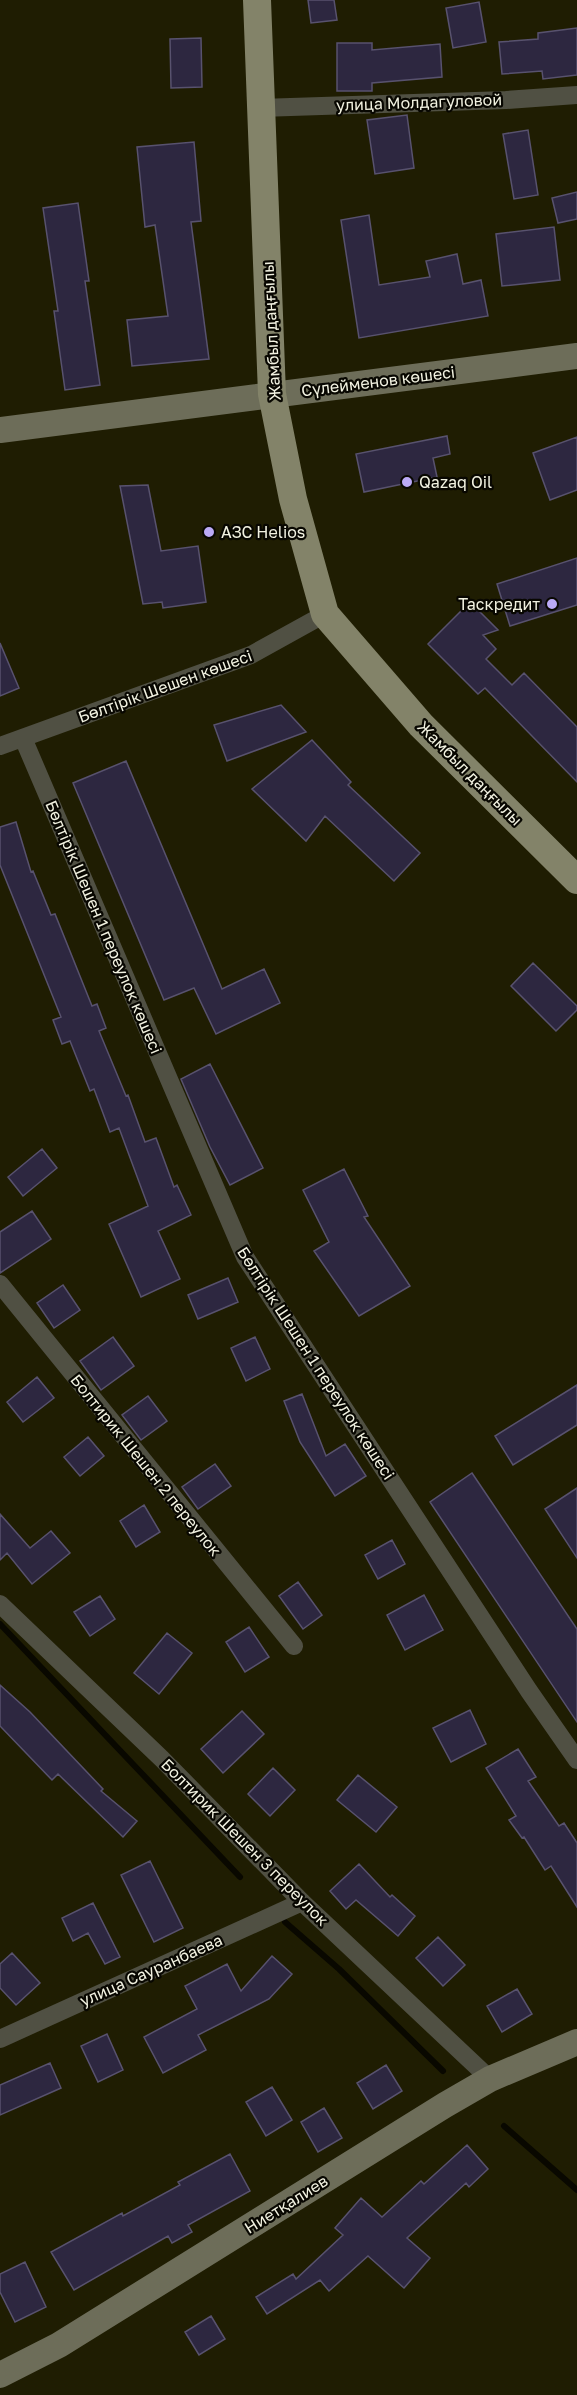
<svg xmlns="http://www.w3.org/2000/svg" width="577" height="2395" viewBox="0 0 577 2395" font-family="'Golos Text',sans-serif">
	<style>
		.lines { fill: none; stroke-linecap: round; stroke-linejoin: round }
		.stream { stroke: #090800; stroke-width: 6 }
		.building { fill: #2d2740; stroke: #58526e; stroke-width: 1.5 }
		.street { stroke: #505043; stroke-width: 18 }
		.secondary { stroke: #6d6d59; stroke-width: 26 }
		.primary { stroke: #838369; stroke-width: 28 }
		.poi-dot { fill: #bbaaf6; stroke: #080701; stroke-width: 2 }
		.labels { text-anchor: middle; stroke-width: 4.5; stroke-linejoin: round; paint-order: stroke }
		.street-label { font-size: 16px; fill: #f2f2e1; stroke: #080701 }
		.poi-label { font-size: 16px; fill: #f2f2e1; stroke: #080701; text-anchor: start }
	</style>
	<rect width="100%" height="100%" fill="#1f1d02"/>
	<g class="lines">
		<path class="stream" d="M 0,1624 L 240,1877
			M 285,1922 L 339,1969 L 443,2071
			M 504,2126 L 577,2190"/>
	</g>
	<path class="building" d="M 308,0 L 334,0 L 337,20 L 311,23 Z
		M 479,2 L 486,42 L 453,48 L 446,8 Z
		M 577,28 L 577,75 L 543,79 L 542,71 L 502,74 L 499,42 L 538,39 L 538,33 Z
		M 201,38 L 202,87 L 171,88 L 170,39 Z
		M 337,43 L 372,43 L 372,50 L 440,44 L 442,77 L 372,83 L 372,91 L 337,91 Z
		M 407,115 L 414,168 L 375,174 L 367,120 Z
		M 528,130 L 538,195 L 514,199 L 503,134 Z
		M 194,142 L 201,221 L 191,222 L 209,359 L 132,366 L 127,320 L 168,316 L 155,225 L 145,227 L 137,147 Z
		M 577,192 L 577,219 L 558,223 L 552,198 Z
		M 78,203 L 89,281 L 85,281 L 100,385 L 65,390 L 54,311 L 58,311 L 43,208 Z
		M 369,215 L 379,285 L 430,277 L 426,261 L 457,254 L 463,284 L 481,280 L 488,316 L 359,338 L 341,220 Z
		M 554,227 L 560,280 L 502,286 L 496,234 Z
		M 447,436 L 450,454 L 433,458 L 437,477 L 364,492 L 356,454 Z
		M 577,437 L 577,490 L 550,500 L 533,453 Z
		M 148,485 L 161,551 L 198,546 L 206,602 L 163,608 L 162,602 L 143,604 L 120,486 Z
		M 577,558 L 577,605 L 510,626 L 497,584 Z
		M 470,602 L 498,630 L 483,635 L 496,649 L 486,659 L 512,685 L 524,673 L 577,727 L 577,782 L 485,688 L 478,694 L 428,644 Z
		M 0,643 L 19,688 L 0,696 Z
		M 281,705 L 306,732 L 227,761 L 214,725 Z
		M 312,740 L 351,782 L 348,785 L 420,853 L 394,881 L 325,816 L 306,841 L 252,789 Z
		M 126,761 L 222,989 L 264,969 L 280,1003 L 216,1034 L 194,988 L 164,1000 L 73,783 Z
		M 16,822 L 31,872 L 33,871 L 51,915 L 55,914 L 92,1006 L 97,1004 L 106,1028 L 99,1031 L 126,1096 L 128,1095 L 145,1142 L 156,1138 L 174,1187 L 177,1185 L 191,1215 L 158,1231 L 180,1279 L 141,1297 L 109,1224 L 148,1206 L 119,1128 L 110,1132 L 94,1089 L 90,1091 L 70,1041 L 62,1044 L 53,1020 L 61,1017 L 0,865 L 0,827 Z
		M 533,963 L 577,1006 L 577,1010 L 556,1031 L 511,986 Z
		M 210,1064 L 263,1168 L 230,1185 L 210,1147 L 181,1079 Z
		M 42,1149 L 57,1168 L 23,1196 L 8,1177 Z
		M 344,1169 L 368,1216 L 364,1217 L 410,1286 L 359,1316 L 314,1251 L 329,1242 L 303,1190 Z
		M 32,1211 L 51,1239 L 0,1273 L 0,1232 Z
		M 228,1278 L 238,1302 L 198,1319 L 188,1295 Z
		M 63,1285 L 80,1310 L 54,1328 L 37,1303 Z
		M 113,1337 L 134,1366 L 101,1390 L 80,1361 Z
		M 255,1337 L 270,1369 L 246,1381 L 231,1348 Z
		M 37,1377 L 54,1398 L 23,1422 L 7,1402 Z
		M 577,1385 L 577,1425 L 513,1465 L 495,1436 Z
		M 302,1394 L 326,1456 L 345,1444 L 366,1476 L 335,1496 L 300,1442 L 284,1401 Z
		M 148,1396 L 167,1421 L 141,1440 L 122,1415 Z
		M 88,1437 L 104,1456 L 80,1476 L 64,1457 Z
		M 215,1464 L 231,1486 L 198,1509 L 182,1487 Z
		M 472,1473 L 577,1629 L 577,1722 L 430,1502 Z
		M 577,1488 L 577,1558 L 545,1509 Z
		M 144,1505 L 160,1532 L 136,1547 L 120,1521 Z
		M 0,1514 L 30,1548 L 51,1531 L 70,1553 L 32,1584 L 7,1553 L 0,1560 Z
		M 392,1540 L 405,1564 L 378,1579 L 365,1555 Z
		M 298,1582 L 322,1615 L 303,1629 L 279,1596 Z
		M 424,1595 L 443,1630 L 405,1650 L 387,1615 Z
		M 100,1596 L 115,1619 L 90,1636 L 74,1612 Z
		M 249,1627 L 269,1657 L 245,1672 L 226,1642 Z
		M 167,1633 L 192,1653 L 159,1694 L 134,1673 Z
		M 0,1685 L 30,1712 L 103,1789 L 101,1791 L 137,1821 L 123,1837 L 58,1774 L 52,1780 L 0,1726 Z
		M 470,1710 L 486,1744 L 451,1762 L 433,1728 Z
		M 242,1711 L 264,1734 L 223,1773 L 201,1749 Z
		M 518,1749 L 536,1777 L 528,1781 L 559,1826 L 564,1823 L 577,1843 L 577,1907 L 551,1866 L 545,1870 L 524,1837 L 522,1838 L 509,1820 L 516,1816 L 486,1768 Z
		M 273,1768 L 295,1790 L 270,1816 L 248,1794 Z
		M 358,1775 L 397,1807 L 376,1832 L 337,1800 Z
		M 150,1861 L 183,1928 L 154,1942 L 121,1875 Z
		M 359,1864 L 390,1897 L 392,1895 L 415,1916 L 398,1936 L 356,1900 L 346,1909 L 330,1891 Z
		M 93,1903 L 120,1957 L 105,1964 L 88,1933 L 73,1941 L 62,1918 Z
		M 438,1937 L 465,1965 L 443,1986 L 416,1958 Z
		M 12,1953 L 40,1983 L 16,2005 L 0,1988 L 0,1964 Z
		M 272,1956 L 292,1974 L 269,1999 L 198,2035 L 206,2050 L 163,2073 L 144,2037 L 197,2009 L 185,1986 L 227,1964 L 241,1991 Z
		M 517,1989 L 532,2014 L 502,2032 L 487,2006 Z
		M 107,2034 L 123,2070 L 98,2082 L 81,2046 Z
		M 50,2063 L 61,2088 L 0,2115 L 0,2085 Z
		M 386,2065 L 402,2091 L 373,2109 L 357,2083 Z
		M 272,2087 L 292,2120 L 266,2136 L 246,2102 Z
		M 324,2108 L 342,2138 L 318,2152 L 301,2122 Z
		M 467,2145 L 488,2169 L 469,2187 L 466,2183 L 407,2238 L 430,2258 L 404,2288 L 368,2256 L 329,2291 L 320,2280 L 267,2314 L 256,2297 L 293,2274 L 296,2279 L 343,2235 L 335,2228 L 361,2198 L 382,2217 L 421,2181 L 424,2184 Z
		M 230,2154 L 250,2191 L 188,2225 L 192,2232 L 172,2243 L 168,2236 L 74,2290 L 51,2252 L 122,2213 L 123,2216 L 180,2185 L 178,2182 Z
		M 25,2262 L 46,2307 L 15,2322 L 0,2292 L 0,2274 Z
		M 211,2316 L 225,2339 L 199,2355 L 185,2332 Z"/>
	<g class="lines">
		<path class="street" d="M 260,108 L 506,100 L 577,95
			M 23,738 L 245,1257 L 529,1691 L 577,1760
			M 0,746 L 251,655 L 325,614
			M 0,1284 L 294,1646
			M 0,1604 L 162,1759 L 302,1902 L 490,2079
			M 0,2039 L 302,1902"/>
		<path class="secondary" d="M 0,430 L 577,356
			M 0,2375 L 59,2345 L 445,2105 L 490,2079 L 577,2042"/>
		<path class="primary" d="M 257,0 L 272,394 L 293,499 L 325,614 L 421,725 L 577,880"/>
	</g>
	<g class="poi-dot">
		<circle cx="407" cy="482" r="6"/>
		<circle cx="209" cy="532" r="6"/>
		<circle cx="552" cy="604" r="6"/>
	</g>
	<g class="labels">
		<g class="street-label">
			<text transform="translate(419 102) rotate(-2)" y="6">улица Молдагуловой</text>
			<text transform="translate(271 331) rotate(-93)" y="6">Жамбыл даңғылы</text>
			<text transform="translate(378 381) rotate(-7)" y="6">Сүлейменов көшесі</text>
			<text transform="translate(165 686) rotate(-20)" y="6">Бөлтірік Шешен көшесі</text>
			<text transform="translate(470 773) rotate(45)" y="6">Жамбыл даңғылы</text>
			<text transform="translate(104 927) rotate(67)" y="6">Бөлтірік Шешен 1 переулок көшесі</text>
			<text transform="translate(316 1363) rotate(57)" y="6">Бөлтірік Шешен 1 переулок көшесі</text>
			<text transform="translate(146 1465) rotate(51)" y="6">Болтирик Шешен 2 переулок</text>
			<text transform="translate(245 1842) rotate(45)" y="6">Болтирик Шешен 3 переулок</text>
			<text transform="translate(151 1970) rotate(-24)" y="6">улица Сауранбаева</text>
			<text transform="translate(286 2204) rotate(-32)" y="6">Ниетқалиев</text>
		</g>
		<g class="poi-label">
			<text x="419" y="488">Qazaq Oil</text>
			<text x="221" y="538">АЗС Helios</text>
			<text x="540" y="610" text-anchor="end">Таскредит</text>
		</g>
	</g>
</svg>
